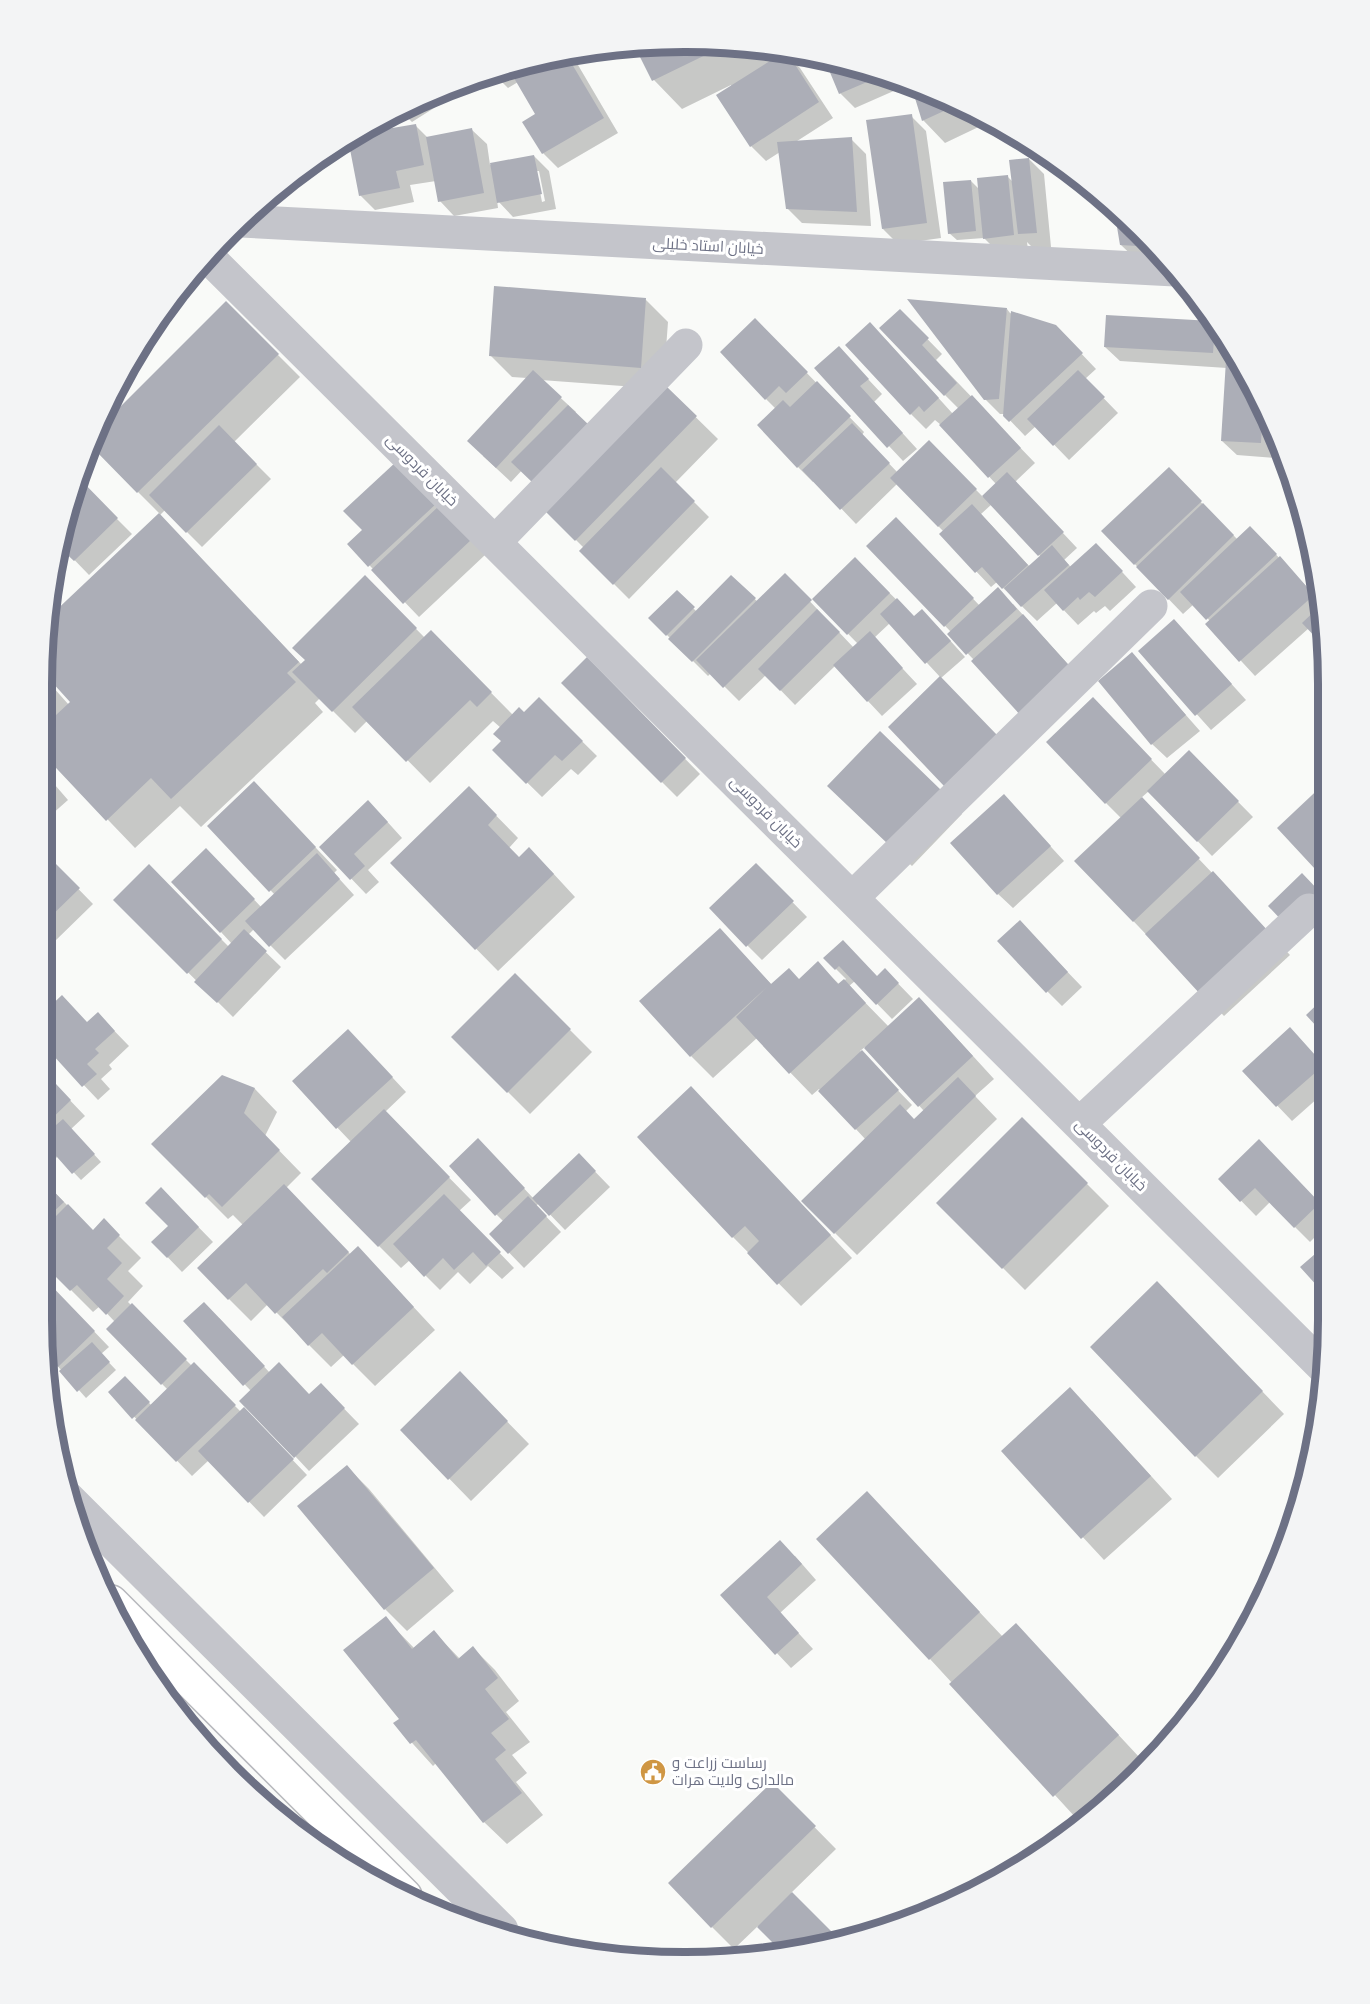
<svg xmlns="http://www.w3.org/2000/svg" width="1370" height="2004" viewBox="0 0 1370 2004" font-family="Poppins,Cairo,sans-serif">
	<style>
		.shadow { fill: #0003; fill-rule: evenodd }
		.building { fill: #acaeb7 }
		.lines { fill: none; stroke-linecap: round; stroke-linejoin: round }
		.trunk-casing { stroke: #b7b8bd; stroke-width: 36 }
		.minor { stroke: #c4c5cb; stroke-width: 33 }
		.tertiary { stroke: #c4c5cb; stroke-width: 33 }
		.trunk { stroke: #fff; stroke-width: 33 }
		.labels { text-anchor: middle; stroke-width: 6; stroke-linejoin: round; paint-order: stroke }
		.street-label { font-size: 15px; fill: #6d7185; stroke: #fff }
		.poi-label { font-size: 15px; fill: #6d7185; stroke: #fff; text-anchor: start }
		.rim { fill: none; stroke: #6d7185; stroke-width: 8 }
	</style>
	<rect width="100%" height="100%" fill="#f9faf8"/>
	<path class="shadow" d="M 685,42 L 796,53 L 789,57 L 800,68 L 833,118 L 794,143 L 851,139 L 866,154 L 871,226 L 802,223 L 787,208 L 780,152 L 766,161 L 751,146 L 731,85 L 682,109 L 654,80 L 637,47 Z
		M 560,54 L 566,54 L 578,65 L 618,133 L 558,168 L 543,153 L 538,115 L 518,82 L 508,88 L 494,74 Z
		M 826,59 L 904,83 L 905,86 L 855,108 L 840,93 Z
		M 483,77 L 412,122 L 401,111 L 439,91 Z
		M 912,85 L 931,91 L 989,122 L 945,143 L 923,120 Z
		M 911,116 L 926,131 L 941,238 L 898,244 L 883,229 Z
		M 415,125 L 428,138 L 472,130 L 487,144 L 490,165 L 534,156 L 549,171 L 556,209 L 513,217 L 497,200 L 498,208 L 454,216 L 440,201 L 436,181 L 410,185 L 414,202 L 375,210 L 360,195 ZM 536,171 L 539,171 L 545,201 L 542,202 Z
		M 1029,159 L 1044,174 L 1051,247 L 1034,249 L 1027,242 L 1028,250 L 999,253 L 984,238 L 957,240 L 949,233 L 971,181 L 980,190 L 1007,176 L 1013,182 Z
		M 1116,211 L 1140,231 L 1173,269 L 1144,267 L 1121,245 Z
		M 646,300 L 668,322 L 663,389 L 541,380 L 576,412 L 511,482 L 483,456 L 527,378 L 512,377 L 490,355 Z
		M 226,303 L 300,377 L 234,442 L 271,479 L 202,547 L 165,510 L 159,516 L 302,665 L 365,577 L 425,638 L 431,632 L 513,715 L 524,714 L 539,699 L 597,756 L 578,775 L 571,769 L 542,797 L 494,750 L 503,741 L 501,728 L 493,721 L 430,783 L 368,720 L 355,733 L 320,698 L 315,703 L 323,712 L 201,827 L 180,806 L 135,848 L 42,751 L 43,676 L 69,705 L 72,702 L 58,676 L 44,662 L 48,619 L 160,514 L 91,445 L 98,430 Z
		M 1007,309 L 1010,313 L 1055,326 L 1096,369 L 1085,379 L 1118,413 L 1069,460 L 1036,426 L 1025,436 L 1004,414 L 1000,414 L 985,399 Z
		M 900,311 L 942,354 L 936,360 L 1035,463 L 1015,482 L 1077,548 L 1064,560 L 1071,567 L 1111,560 L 1136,587 L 1110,611 L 1105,606 L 1096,613 L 1094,611 L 1078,625 L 1057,603 L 1037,621 L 997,582 L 991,587 L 941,534 L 944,532 L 897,484 L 856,524 L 814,480 L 813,482 L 798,467 L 776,409 L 766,399 L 770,335 L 864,432 L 862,435 L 898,473 L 929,442 L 983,497 L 996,484 L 941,425 L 935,420 L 926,429 L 911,414 L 885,339 L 953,414 L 959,409 L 945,395 ZM 992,504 L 1041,557 L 1030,567 L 981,514 Z
		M 1107,316 L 1213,323 L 1262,400 L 1278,448 L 1276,446 L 1276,458 L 1237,455 L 1222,441 L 1227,368 L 1120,361 L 1105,347 Z
		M 853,363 L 882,394 L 874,402 L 917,449 L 903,461 L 816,368 Z
		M 667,389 L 718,439 L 675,483 L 709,517 L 629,599 L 581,551 L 584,548 L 548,512 Z
		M 397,463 L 485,555 L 419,617 L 349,544 L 364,530 Z
		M 76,478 L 132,534 L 89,575 L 59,544 Z
		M 1183,484 L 1238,540 L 1265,543 L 1320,601 L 1325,653 L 1319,647 L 1323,643 L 1309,628 L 1255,676 L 1207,624 L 1210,621 L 1194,604 L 1183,614 L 1103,531 Z
		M 911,534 L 980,606 L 1013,604 L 1088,686 L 974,660 L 949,634 L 951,632 L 868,546 Z
		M 855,559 L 915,618 L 937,626 L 965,657 L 941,678 L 890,623 L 874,638 L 917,684 L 882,716 L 835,666 L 795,705 L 766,675 L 739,701 L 711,673 L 708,676 L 650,618 L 677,592 L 697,612 L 731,577 L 758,602 L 785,575 L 854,648 L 858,644 L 814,599 Z
		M 1188,636 L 1246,700 L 1211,730 L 1140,651 Z
		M 1132,654 L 1200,731 L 1167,758 L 1152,744 Z
		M 587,659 L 700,774 L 677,797 L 563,683 Z
		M 1107,714 L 1166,775 L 1189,752 L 1253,817 L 1212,856 L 1149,791 L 1141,798 L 1290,955 L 1224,1016 L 1076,861 L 1121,818 L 1106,803 Z
		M 42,770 L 68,800 L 42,823 Z
		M 469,788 L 518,838 L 509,848 L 519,859 L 551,871 L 575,897 L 498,971 L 392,863 Z
		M 940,792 L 962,814 L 912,866 L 851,808 Z
		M 276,806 L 337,870 L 334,873 L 354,895 L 285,960 L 254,929 L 248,935 L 281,967 L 233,1017 L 115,900 L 149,867 L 229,947 L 232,944 L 221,932 L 221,865 L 262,908 L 275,895 L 209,826 Z
		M 1018,811 L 1064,861 L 1013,908 L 998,894 Z
		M 383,817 L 402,838 L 368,870 L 379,882 L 366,894 L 321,847 Z
		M 55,865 L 93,904 L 53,943 L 42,932 L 42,877 Z
		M 756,865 L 807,917 L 762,960 L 747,945 Z
		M 1302,875 L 1326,900 L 1294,931 Z
		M 720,930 L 772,985 L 799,981 L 818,964 L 840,985 L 846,979 L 825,958 L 877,978 L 885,970 L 913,999 L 892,1019 L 855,981 L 849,986 L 889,1027 L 941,1021 L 994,1079 L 975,1096 L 997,1119 L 857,1255 L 835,1233 L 866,1140 L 819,1089 L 812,1095 L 757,1038 L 713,1078 L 691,1056 ZM 865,1047 L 924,1111 L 914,1121 L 905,1112 L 912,1105 L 860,1051 Z
		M 1034,937 L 1082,987 L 1062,1006 L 1047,991 Z
		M 515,975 L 592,1052 L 530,1114 L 453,1037 Z
		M 98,1014 L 129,1046 L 109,1065 L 112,1069 L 101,1079 L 110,1089 L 98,1100 L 42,1041 L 42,1016 L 88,1024 Z
		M 1304,1044 L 1328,1070 L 1328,1089 L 1292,1121 L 1244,1071 Z
		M 363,1046 L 406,1092 L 385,1112 L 471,1200 L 459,1211 L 514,1268 L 502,1279 L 488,1266 L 470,1284 L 458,1272 L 440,1290 L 410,1260 L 401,1268 L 379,1246 L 351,1142 L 294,1082 Z
		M 42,1071 L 85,1116 L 71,1129 L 101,1162 L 81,1180 L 58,1156 L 48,1166 L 45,1163 L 42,1166 L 42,1131 L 47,1135 L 50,1132 L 42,1123 Z
		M 222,1077 L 255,1089 L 277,1112 L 265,1136 L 301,1173 L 286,1188 L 351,1255 L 380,1271 L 435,1330 L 375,1386 L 344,1355 L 331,1367 L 268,1304 L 251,1321 L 229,1299 L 243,1225 L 233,1215 L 228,1219 L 153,1144 Z
		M 713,1110 L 852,1258 L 801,1306 L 733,1237 Z
		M 1022,1119 L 1109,1206 L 1025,1290 L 938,1203 Z
		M 1259,1142 L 1328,1212 L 1328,1224 L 1310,1242 L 1270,1202 L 1256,1216 L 1220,1179 Z
		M 493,1155 L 533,1198 L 579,1155 L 610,1187 L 565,1230 L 539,1203 L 536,1206 L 561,1232 L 524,1268 L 491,1234 L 504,1222 L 496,1214 Z
		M 42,1180 L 93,1231 L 104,1221 L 141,1258 L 128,1271 L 143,1286 L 128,1302 L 192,1366 L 194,1365 L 241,1412 L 244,1409 L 307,1475 L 264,1517 L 209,1460 L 192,1476 L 110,1392 L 125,1378 L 152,1406 L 168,1390 L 108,1329 L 115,1322 L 100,1306 L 93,1312 L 42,1261 Z
		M 176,1204 L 213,1242 L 182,1272 L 153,1242 L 170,1226 Z
		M 42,1277 L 109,1347 L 101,1354 L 116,1370 L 86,1398 L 46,1353 L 42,1319 Z
		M 1179,1305 L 1284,1414 L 1218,1478 L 1196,1456 Z
		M 219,1318 L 270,1373 L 310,1396 L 321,1385 L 359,1424 L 309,1471 L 295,1456 L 251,1391 L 185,1322 Z
		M 460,1373 L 529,1444 L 471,1501 L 402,1430 Z
		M 1092,1411 L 1172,1499 L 1104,1560 L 1003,1451 Z
		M 347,1467 L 369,1489 L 454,1591 L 407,1631 L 385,1609 Z
		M 889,1516 L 1003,1637 L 1016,1625 L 1140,1758 L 1076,1818 L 930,1659 Z
		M 795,1556 L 816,1580 L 780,1613 L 813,1649 L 791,1668 L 722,1595 Z
		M 385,1618 L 414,1648 L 434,1632 L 460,1659 L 473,1648 L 495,1670 L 519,1701 L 506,1712 L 530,1742 L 512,1755 L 527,1773 L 516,1782 L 543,1815 L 507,1844 L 484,1822 L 436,1763 L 433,1766 L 395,1724 L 401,1719 Z
		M 772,1784 L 836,1849 L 791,1893 L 810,1950 L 784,1952 L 758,1926 L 734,1949 L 712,1927 Z"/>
	<path class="building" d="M 685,42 L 724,46 L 652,81 L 635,47 Z
		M 784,52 L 787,52 L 819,102 L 750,147 L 716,95 Z
		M 560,54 L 566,54 L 604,118 L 542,154 L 522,122 L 535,114 L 514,78 L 547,58 Z
		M 824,58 L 881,76 L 839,94 Z
		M 911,85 L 931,91 L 957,105 L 922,121 Z
		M 912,114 L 927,223 L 882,229 L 866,120 Z
		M 416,124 L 424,165 L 396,171 L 400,188 L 359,196 L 348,139 L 357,134 Z
		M 472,128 L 484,193 L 438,202 L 426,137 Z
		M 852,137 L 857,212 L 786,209 L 777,142 Z
		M 534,155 L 542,194 L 497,203 L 490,163 Z
		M 1029,158 L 1037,233 L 1018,234 L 1009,160 Z
		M 1008,175 L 1014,235 L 983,239 L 977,178 Z
		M 971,180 L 976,231 L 948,234 L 943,182 Z
		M 1114,209 L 1140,231 L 1155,247 L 1120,245 Z
		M 494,286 L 646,298 L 641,368 L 489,356 Z
		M 907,299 L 1007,308 L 999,399 L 984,400 Z
		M 226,301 L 279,354 L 137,493 L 91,446 L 100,427 Z
		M 900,309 L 929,338 L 922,345 L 957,383 L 944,396 L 879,328 Z
		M 1011,311 L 1056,325 L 1083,353 L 1009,422 L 1003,416 Z
		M 1106,315 L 1212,321 L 1215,325 L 1213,353 L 1104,347 Z
		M 755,318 L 808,372 L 786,393 L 779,386 L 765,400 L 720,352 Z
		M 870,322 L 939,398 L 924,412 L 919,406 L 910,415 L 845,345 Z
		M 1227,344 L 1262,400 L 1263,406 L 1261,443 L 1221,441 Z
		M 839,346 L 869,379 L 860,386 L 903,433 L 887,448 L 814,368 Z
		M 533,370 L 562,397 L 496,468 L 467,441 Z
		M 1078,370 L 1105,397 L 1053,446 L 1027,419 Z
		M 817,381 L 851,416 L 797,468 L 757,425 L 783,400 L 790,407 Z
		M 667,387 L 697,416 L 575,541 L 546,512 Z
		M 972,395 L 1021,448 L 988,478 L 939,425 Z
		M 568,405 L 590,426 L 533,483 L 511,462 Z
		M 852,423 L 890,463 L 840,510 L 802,470 Z
		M 219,425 L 257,464 L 186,533 L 149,495 Z
		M 929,440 L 977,489 L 938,527 L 890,478 Z
		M 397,461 L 437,503 L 368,567 L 347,544 L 362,530 L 343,511 Z
		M 661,467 L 695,501 L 613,585 L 579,551 Z
		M 1169,467 L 1202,501 L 1134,565 L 1101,531 Z
		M 1007,472 L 1064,532 L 1038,556 L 982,496 Z
		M 77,476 L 118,518 L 74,561 L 58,546 Z
		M 1203,503 L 1234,535 L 1168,600 L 1136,567 Z
		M 972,504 L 1028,565 L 1002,589 L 982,567 L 975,573 L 939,534 Z
		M 440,505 L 472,539 L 403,604 L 371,570 Z
		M 159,513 L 299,662 L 287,673 L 296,682 L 171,799 L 151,778 L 106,821 L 42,753 L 42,728 L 70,702 L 51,681 L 56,676 L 44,664 L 49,617 Z
		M 896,517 L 974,598 L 944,627 L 866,546 Z
		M 1250,526 L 1277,554 L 1206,620 L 1180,592 Z
		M 1096,543 L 1123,571 L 1095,597 L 1089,592 L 1080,600 L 1078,597 L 1063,611 L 1044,590 Z
		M 1052,545 L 1069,565 L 1021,607 L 1004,588 Z
		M 1280,556 L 1314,595 L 1239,662 L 1205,624 Z
		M 855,557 L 890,593 L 847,635 L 812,599 Z
		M 785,573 L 812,600 L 723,688 L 696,660 Z
		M 365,575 L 417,628 L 332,712 L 292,672 L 305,660 L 292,648 Z
		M 731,575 L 756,598 L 692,662 L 668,639 Z
		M 998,587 L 1017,609 L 966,655 L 947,634 Z
		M 677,590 L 695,607 L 666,636 L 648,618 Z
		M 897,598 L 914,616 L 922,609 L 951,641 L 925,664 L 880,614 Z
		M 1320,606 L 1325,655 L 1317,647 L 1321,643 L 1302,623 Z
		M 817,609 L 840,632 L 780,691 L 758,669 Z
		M 1023,614 L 1074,671 L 1022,717 L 971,661 Z
		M 1174,619 L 1232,684 L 1195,716 L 1138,651 Z
		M 431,630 L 492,692 L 477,707 L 470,700 L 406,762 L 352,707 Z
		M 870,631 L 903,668 L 867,702 L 833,665 Z
		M 1132,652 L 1186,715 L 1151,745 L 1098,681 Z
		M 587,657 L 686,758 L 661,783 L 561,683 Z
		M 43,676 L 53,688 L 42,698 L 42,685 Z
		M 940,676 L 997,735 L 944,786 L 888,727 Z
		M 539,697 L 583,741 L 562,761 L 555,755 L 526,784 L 492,750 L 501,741 L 493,734 L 519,707 L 524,712 Z
		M 1093,697 L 1152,759 L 1105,804 L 1046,742 Z
		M 880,731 L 941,790 L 889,845 L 827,786 Z
		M 1189,750 L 1239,801 L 1197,842 L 1147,791 Z
		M 42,770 L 55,784 L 42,795 Z
		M 1328,780 L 1328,883 L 1277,828 Z
		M 254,781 L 316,847 L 269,892 L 207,826 Z
		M 469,786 L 497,815 L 488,825 L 519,857 L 529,847 L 554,874 L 475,950 L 390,863 Z
		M 1004,794 L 1051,846 L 997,895 L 950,843 Z
		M 1142,797 L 1200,858 L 1133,922 L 1074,861 Z
		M 368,800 L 388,822 L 354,854 L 365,866 L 350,880 L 319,847 Z
		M 206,848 L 255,899 L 220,933 L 171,882 Z
		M 317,853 L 340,879 L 269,947 L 245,921 Z
		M 55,863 L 80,888 L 42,925 L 42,875 Z
		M 756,863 L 794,901 L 746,947 L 709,908 Z
		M 149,864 L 222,939 L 187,974 L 113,900 Z
		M 1213,871 L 1269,932 L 1201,995 L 1145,934 Z
		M 1302,873 L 1320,892 L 1286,925 L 1268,906 Z
		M 1020,920 L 1068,972 L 1046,993 L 997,941 Z
		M 720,928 L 771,984 L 789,968 L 799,979 L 818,961 L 838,984 L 844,979 L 866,1003 L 789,1074 L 736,1017 L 767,987 L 690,1057 L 639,1001 Z
		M 244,929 L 267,951 L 217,1003 L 194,982 Z
		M 843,940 L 877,976 L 885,968 L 899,983 L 876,1005 L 839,966 L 835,970 L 823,958 Z
		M 515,973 L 571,1029 L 507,1093 L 451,1037 Z
		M 1328,994 L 1328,1039 L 1306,1015 Z
		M 62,995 L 87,1022 L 98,1012 L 115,1031 L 95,1049 L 99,1053 L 87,1064 L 97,1074 L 82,1087 L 42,1043 L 42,1014 Z
		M 919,997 L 973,1056 L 918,1107 L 864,1048 Z
		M 1290,1027 L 1324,1065 L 1276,1107 L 1242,1071 Z
		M 348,1029 L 393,1077 L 336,1129 L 292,1081 Z
		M 862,1050 L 899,1090 L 855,1130 L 818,1091 Z
		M 42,1069 L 71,1100 L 43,1127 L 42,1126 Z
		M 222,1075 L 255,1088 L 244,1113 L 280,1150 L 222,1207 L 209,1194 L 205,1198 L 151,1144 Z
		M 958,1077 L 976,1096 L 834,1234 L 801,1201 L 900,1104 L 914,1119 Z
		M 691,1086 L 831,1235 L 777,1285 L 747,1253 L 759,1241 L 745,1226 L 732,1238 L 637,1137 Z
		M 384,1109 L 450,1177 L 378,1247 L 311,1179 Z
		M 1022,1117 L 1088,1183 L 1002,1269 L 936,1203 Z
		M 63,1119 L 95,1154 L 72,1174 L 42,1140 L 42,1137 Z
		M 478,1138 L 525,1188 L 495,1216 L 449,1166 Z
		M 1259,1139 L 1320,1203 L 1294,1228 L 1255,1188 L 1240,1202 L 1218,1179 Z
		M 579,1153 L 596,1171 L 549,1216 L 532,1198 Z
		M 42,1179 L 64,1202 L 50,1215 L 45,1211 L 42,1215 Z
		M 284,1184 L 349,1252 L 327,1273 L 323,1269 L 275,1314 L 246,1283 L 228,1300 L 197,1268 Z
		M 1328,1186 L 1328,1207 L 1318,1196 Z
		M 161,1187 L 199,1227 L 167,1258 L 151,1242 L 168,1226 L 145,1203 Z
		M 444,1194 L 501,1252 L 486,1266 L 473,1252 L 454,1270 L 443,1258 L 424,1277 L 393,1244 Z
		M 528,1196 L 547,1216 L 508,1254 L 489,1234 Z
		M 68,1204 L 93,1230 L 104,1218 L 120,1235 L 107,1248 L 122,1263 L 107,1279 L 124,1296 L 106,1315 L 77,1285 L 70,1291 L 42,1263 L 42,1218 L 45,1215 L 51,1221 Z
		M 358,1246 L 414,1307 L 352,1365 L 322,1333 L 308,1346 L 282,1317 Z
		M 1327,1251 L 1328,1252 L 1328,1298 L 1300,1267 L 1315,1254 L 1318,1258 Z
		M 42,1276 L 95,1331 L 58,1367 L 47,1355 L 42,1319 Z
		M 1157,1281 L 1263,1391 L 1195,1457 L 1090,1347 Z
		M 204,1302 L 265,1366 L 243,1386 L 183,1321 Z
		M 132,1303 L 187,1359 L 161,1385 L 106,1329 Z
		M 92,1342 L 110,1362 L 77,1392 L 59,1371 Z
		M 194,1362 L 236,1405 L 176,1462 L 135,1420 Z
		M 279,1362 L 309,1394 L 321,1383 L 345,1408 L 294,1458 L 239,1401 Z
		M 460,1371 L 508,1421 L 448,1480 L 400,1430 Z
		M 125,1376 L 150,1402 L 132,1419 L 108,1392 Z
		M 1070,1387 L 1151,1476 L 1081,1539 L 1001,1451 Z
		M 244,1407 L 294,1459 L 248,1503 L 198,1451 Z
		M 347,1465 L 434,1568 L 384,1610 L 297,1506 Z
		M 867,1491 L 980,1612 L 929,1660 L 816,1539 Z
		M 780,1540 L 802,1564 L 767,1597 L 799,1633 L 775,1655 L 720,1595 Z
		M 386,1616 L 412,1649 L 434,1630 L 458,1659 L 473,1646 L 498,1678 L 485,1689 L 509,1719 L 491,1733 L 506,1750 L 495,1759 L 522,1793 L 483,1823 L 416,1740 L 410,1744 L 393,1723 L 399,1719 L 343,1650 Z
		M 1016,1623 L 1119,1735 L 1053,1797 L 949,1684 Z
		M 772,1782 L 816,1826 L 711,1928 L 668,1883 Z
		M 792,1892 L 840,1940 L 810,1950 L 782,1952 L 757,1927 Z"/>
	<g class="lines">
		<defs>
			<path id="trunk" d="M 111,1602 L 405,1896"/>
		</defs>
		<use href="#trunk" class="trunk-casing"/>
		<path class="minor" d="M 241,221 L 1175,270
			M 209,258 L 1323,1367
			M 495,542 L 686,345
			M 852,898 L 1151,606
			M 1079,1124 L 1309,910"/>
		<path class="tertiary" d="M 68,1498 L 502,1930"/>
		<use href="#trunk" class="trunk"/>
	</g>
	<defs>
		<symbol id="civic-disc" viewBox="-11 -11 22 22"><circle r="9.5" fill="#cf9643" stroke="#fff"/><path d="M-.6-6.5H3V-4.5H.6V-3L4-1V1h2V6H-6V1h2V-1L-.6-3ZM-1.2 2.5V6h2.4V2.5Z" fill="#fff"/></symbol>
	</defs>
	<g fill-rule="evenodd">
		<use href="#civic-disc" x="638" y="1757" width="30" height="30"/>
	</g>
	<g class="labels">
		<g class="street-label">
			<text transform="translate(708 246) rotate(3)" y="5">خیابان استاد خلیلی</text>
			<text transform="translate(422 470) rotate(45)" y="5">خیابان فردوسی</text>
			<text transform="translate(766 812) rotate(45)" y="5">خیابان فردوسی</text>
			<text transform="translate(1111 1155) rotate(45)" y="5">خیابان فردوسی</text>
		</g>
		<g class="poi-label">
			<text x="672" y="1768">رساست زراعت و<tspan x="672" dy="17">مالداری ولایت هرات</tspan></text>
		</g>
	</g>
	<path d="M0 0H1370V2004H0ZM684 52H686A632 632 0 0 1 1318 684V1320A632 632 0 0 1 686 1952H684A632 632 0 0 1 52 1320V684A632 632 0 0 1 684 52Z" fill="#f3f4f5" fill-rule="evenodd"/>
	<path class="rim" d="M684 52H686A632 632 0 0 1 1318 684V1320A632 632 0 0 1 686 1952H684A632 632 0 0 1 52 1320V684A632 632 0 0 1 684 52Z"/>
</svg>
